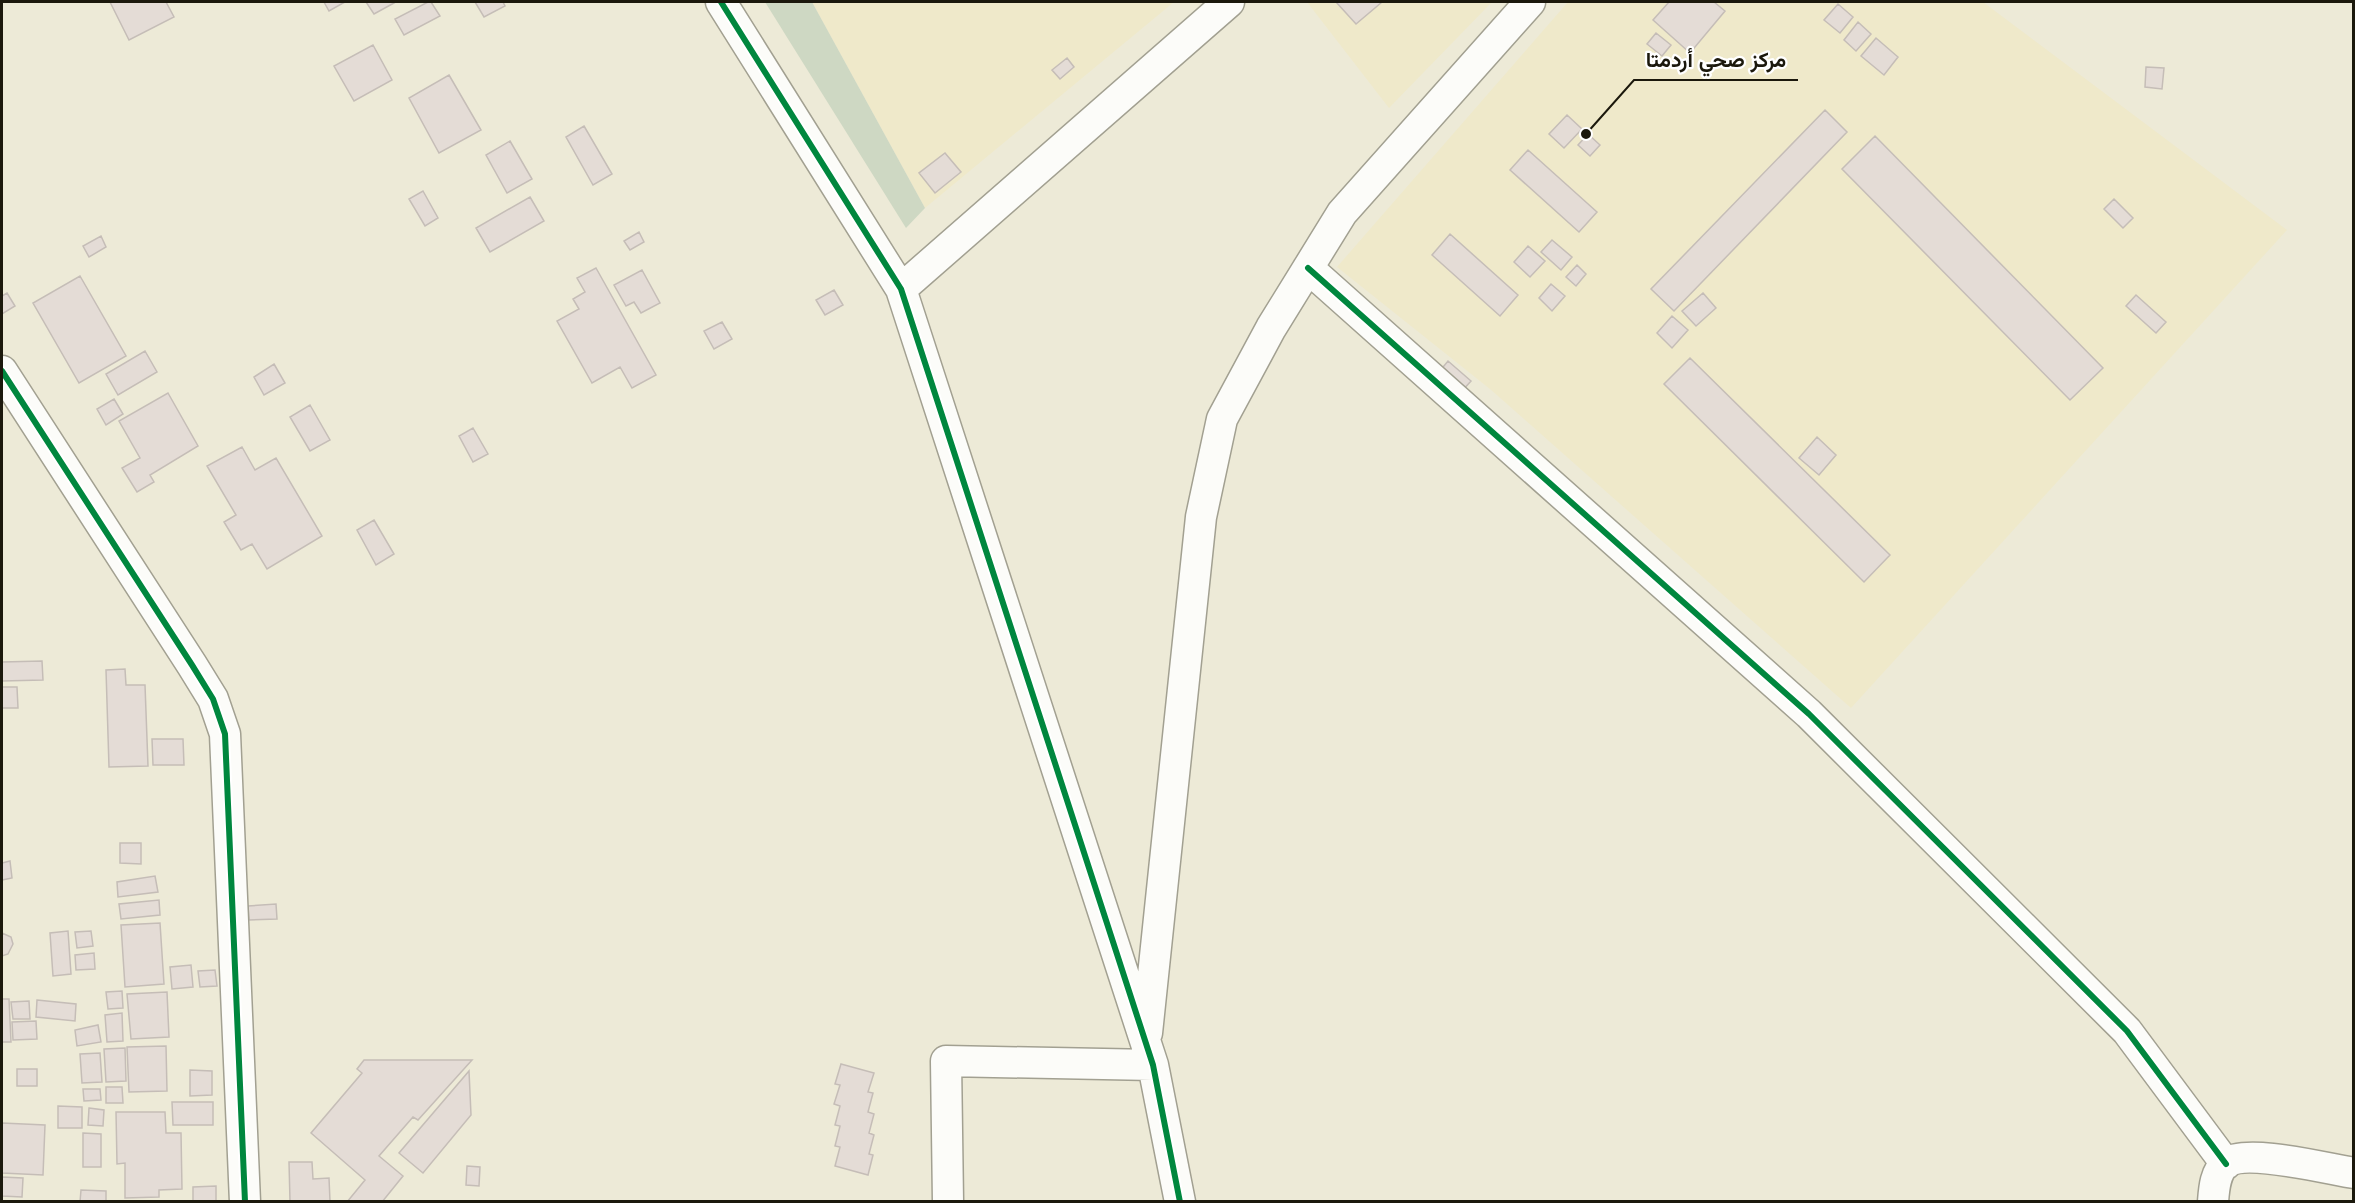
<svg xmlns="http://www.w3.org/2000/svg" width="2355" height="1203" viewBox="0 0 2355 1203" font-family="Quicksand,Vazirmatn,sans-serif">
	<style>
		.built { fill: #efe9ca }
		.green { fill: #ced8c3 }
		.building { fill: #e4dcd6; stroke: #c5bdb7; stroke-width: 1.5 }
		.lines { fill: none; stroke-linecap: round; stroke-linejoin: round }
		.minor-casing { stroke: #a2a091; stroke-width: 33 }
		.minor { stroke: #fcfcf9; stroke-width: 30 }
		.cycleway-casing { stroke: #fff; stroke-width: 10 }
		.cycleway { stroke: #00873e; stroke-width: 6 }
		.leader { fill: none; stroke: #1b180c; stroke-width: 2 }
		.callout-dot { fill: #1b180c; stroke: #fff; stroke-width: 2 }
		.callout-label { font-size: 21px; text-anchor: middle; font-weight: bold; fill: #1b180c; stroke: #fff; stroke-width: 4.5; stroke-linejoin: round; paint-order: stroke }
	</style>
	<rect width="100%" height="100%" fill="#edead7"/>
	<path class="built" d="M 812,2 L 1174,2 L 925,208 Z
		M 1307,2 L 1492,2 L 1389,108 Z
		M 1568,2 L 1983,2 L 2287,230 L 1851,708 L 1490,389 L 1337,267 Z"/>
	<path class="green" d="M 765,2 L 812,2 L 925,208 L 906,228 Z"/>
	<path class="building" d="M 110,2 L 166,2 L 174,17 L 129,40 Z
		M 324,2 L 345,2 L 329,11 Z
		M 366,2 L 393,2 L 394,3 L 374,14 Z
		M 428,2 L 431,2 L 440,16 L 404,35 L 395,19 Z
		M 475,2 L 503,2 L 505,6 L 484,17 Z
		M 1336,2 L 1382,2 L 1356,24 Z
		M 1669,2 L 1714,2 L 1725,11 L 1690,53 L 1653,20 Z
		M 1838,4 L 1853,17 L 1840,33 L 1824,20 Z
		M 1858,22 L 1871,34 L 1856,51 L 1844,40 Z
		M 1656,33 L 1671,45 L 1662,56 L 1647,44 Z
		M 1876,38 L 1898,57 L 1884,75 L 1861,56 Z
		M 373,45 L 392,80 L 354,101 L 334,66 Z
		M 1067,58 L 1074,67 L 1060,79 L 1052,70 Z
		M 2146,67 L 2164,68 L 2162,89 L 2145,87 Z
		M 449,75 L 481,130 L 439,153 L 409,98 Z
		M 1825,110 L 1847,132 L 1674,311 L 1651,289 Z
		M 1567,115 L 1582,129 L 1564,148 L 1549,134 Z
		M 584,126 L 612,174 L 593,185 L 566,137 Z
		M 1588,134 L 1600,145 L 1590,156 L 1578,145 Z
		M 1875,136 L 2103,368 L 2070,400 L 1842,169 Z
		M 510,141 L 532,179 L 507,193 L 486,155 Z
		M 1528,150 L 1597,212 L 1579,232 L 1510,170 Z
		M 945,153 L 961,172 L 935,193 L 919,173 Z
		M 423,191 L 438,218 L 425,226 L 409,199 Z
		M 530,197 L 544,221 L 490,252 L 476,228 Z
		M 2114,199 L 2133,218 L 2123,228 L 2104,209 Z
		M 639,232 L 644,242 L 630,250 L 624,241 Z
		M 1450,234 L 1518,295 L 1500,316 L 1432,255 Z
		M 101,236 L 106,247 L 89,257 L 83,246 Z
		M 1552,240 L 1572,257 L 1561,270 L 1541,252 Z
		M 1528,246 L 1545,261 L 1530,277 L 1514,262 Z
		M 1577,265 L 1586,274 L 1576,286 L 1566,277 Z
		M 596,268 L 656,375 L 632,388 L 620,367 L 592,383 L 557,321 L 579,309 L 573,299 L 585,292 L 577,278 Z
		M 642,270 L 660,303 L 641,313 L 634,302 L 626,306 L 614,285 Z
		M 80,276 L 126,356 L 79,383 L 33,303 Z
		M 1551,284 L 1565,296 L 1552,311 L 1539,298 Z
		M 834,290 L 843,305 L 825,315 L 816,300 Z
		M 7,293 L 15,306 L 2,314 L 2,296 Z
		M 1703,293 L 1716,308 L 1696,326 L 1682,311 Z
		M 2136,295 L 2166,322 L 2156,333 L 2126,306 Z
		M 1672,316 L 1688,330 L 1672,348 L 1657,333 Z
		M 722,322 L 732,339 L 714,349 L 704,331 Z
		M 145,351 L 157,372 L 118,395 L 106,374 Z
		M 1690,358 L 1890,555 L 1864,582 L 1664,384 Z
		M 1448,361 L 1471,381 L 1462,391 L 1439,372 Z
		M 274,364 L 285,383 L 264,395 L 254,377 Z
		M 168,393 L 198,446 L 150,475 L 154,482 L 137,492 L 122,468 L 140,458 L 119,421 Z
		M 114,399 L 123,414 L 106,425 L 97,409 Z
		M 310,405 L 330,440 L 310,451 L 290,417 Z
		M 473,428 L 488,454 L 473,462 L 459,436 Z
		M 1817,437 L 1836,455 L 1819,475 L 1799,458 Z
		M 242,447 L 255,470 L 276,458 L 322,536 L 267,569 L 252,544 L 241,550 L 224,522 L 236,515 L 207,466 Z
		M 374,520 L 394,554 L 376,565 L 357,530 Z
		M 42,661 L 43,680 L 2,681 L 2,662 Z
		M 125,669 L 126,685 L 145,685 L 148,766 L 109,767 L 106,670 Z
		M 2,687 L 17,687 L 18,708 L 2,708 Z
		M 152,739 L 183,739 L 184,765 L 153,765 Z
		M 120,843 L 141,843 L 141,864 L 120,863 Z
		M 10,861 L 12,878 L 2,880 L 2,863 Z
		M 155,876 L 158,892 L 118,897 L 117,882 Z
		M 159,900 L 160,915 L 121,919 L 119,904 Z
		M 276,904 L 277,919 L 249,920 L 248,906 Z
		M 160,923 L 164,984 L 125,987 L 121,925 Z
		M 68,931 L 71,974 L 53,976 L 50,933 Z
		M 91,931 L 93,946 L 77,948 L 75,932 Z
		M 2,933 L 11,937 L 13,944 L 8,954 L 2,956 Z
		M 94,953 L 95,969 L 76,970 L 75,955 Z
		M 191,965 L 193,987 L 172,989 L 170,967 Z
		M 215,970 L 217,986 L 200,987 L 198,971 Z
		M 122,991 L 123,1008 L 108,1009 L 106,992 Z
		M 167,992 L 169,1037 L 131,1039 L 127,994 Z
		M 2,999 L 9,999 L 11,1042 L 2,1042 Z
		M 37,1000 L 76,1004 L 75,1021 L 36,1017 Z
		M 29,1001 L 30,1019 L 13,1019 L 11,1002 Z
		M 122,1013 L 123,1041 L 107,1042 L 105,1015 Z
		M 36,1021 L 37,1039 L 13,1040 L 12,1022 Z
		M 98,1025 L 101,1042 L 77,1046 L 75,1030 Z
		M 166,1046 L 167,1091 L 129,1092 L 127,1047 Z
		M 125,1048 L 126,1081 L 106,1082 L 104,1049 Z
		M 100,1053 L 102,1082 L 82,1083 L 80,1054 Z
		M 364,1060 L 472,1060 L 418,1120 L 413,1117 L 379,1156 L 403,1176 L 382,1202 L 347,1202 L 365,1180 L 311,1133 L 362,1073 L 357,1069 Z
		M 841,1064 L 874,1073 L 868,1092 L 873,1093 L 868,1112 L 874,1114 L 869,1133 L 874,1135 L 869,1154 L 873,1155 L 868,1175 L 835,1166 L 840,1147 L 835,1146 L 840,1126 L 835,1125 L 840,1106 L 834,1104 L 840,1085 L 835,1084 Z
		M 17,1069 L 37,1069 L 37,1086 L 17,1086 Z
		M 190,1070 L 212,1071 L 212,1095 L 190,1096 Z
		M 469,1071 L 471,1115 L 423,1173 L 399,1153 Z
		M 106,1087 L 122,1087 L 123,1103 L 106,1103 Z
		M 83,1089 L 100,1089 L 101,1100 L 84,1101 Z
		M 172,1102 L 213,1102 L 213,1125 L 173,1125 Z
		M 58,1106 L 82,1107 L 82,1128 L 58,1128 Z
		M 89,1108 L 104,1110 L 103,1126 L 88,1125 Z
		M 116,1112 L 165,1112 L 166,1133 L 181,1133 L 182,1189 L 159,1190 L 159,1197 L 125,1198 L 125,1163 L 117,1164 Z
		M 2,1123 L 45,1125 L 43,1175 L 2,1173 Z
		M 83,1133 L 101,1134 L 101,1167 L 83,1167 Z
		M 289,1162 L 312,1162 L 313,1179 L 329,1178 L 330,1201 L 290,1201 Z
		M 467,1166 L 480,1167 L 479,1186 L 466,1185 Z
		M 2,1177 L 23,1178 L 22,1197 L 2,1196 Z
		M 216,1186 L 216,1202 L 193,1202 L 193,1187 Z
		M 81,1190 L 106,1191 L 106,1202 L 80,1202 Z"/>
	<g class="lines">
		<defs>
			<path id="minor" d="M 721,2 L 901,289 L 1153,1065 L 1180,1202
				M 1308,268 L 1809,714 L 2127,1031 L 2226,1164
				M 901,289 L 1229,2
				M 2,371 L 192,665 L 213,699 L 225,734 L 245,1202
				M 1147,1033 L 1201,517 L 1222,419 L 1271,328 L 1342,213 L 1530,2
				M 948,1202 L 946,1061 L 1153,1065
				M 2213,1202 C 2214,1189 2215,1172 2226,1163 C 2246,1148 2328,1169 2354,1173"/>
		</defs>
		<use href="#minor" class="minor-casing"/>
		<use href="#minor" class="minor"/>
		<defs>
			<path id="cycleway" d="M 721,2 L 901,289 L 1153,1065 L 1180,1202
				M 1308,268 L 1809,714 L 2127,1031 L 2226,1164
				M 2,371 L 192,665 L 213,699 L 225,734 L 245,1202"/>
		</defs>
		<use href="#cycleway" class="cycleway-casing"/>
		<use href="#cycleway" class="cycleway"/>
	</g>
	<path class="leader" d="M1586 134L1634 80H1798"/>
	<circle class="callout-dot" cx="1586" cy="134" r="6"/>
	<g class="callout-label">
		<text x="1716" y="67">مركز صحي أردمتا</text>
	</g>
	<rect width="2355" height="1203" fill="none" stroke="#1b180c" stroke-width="6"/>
</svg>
